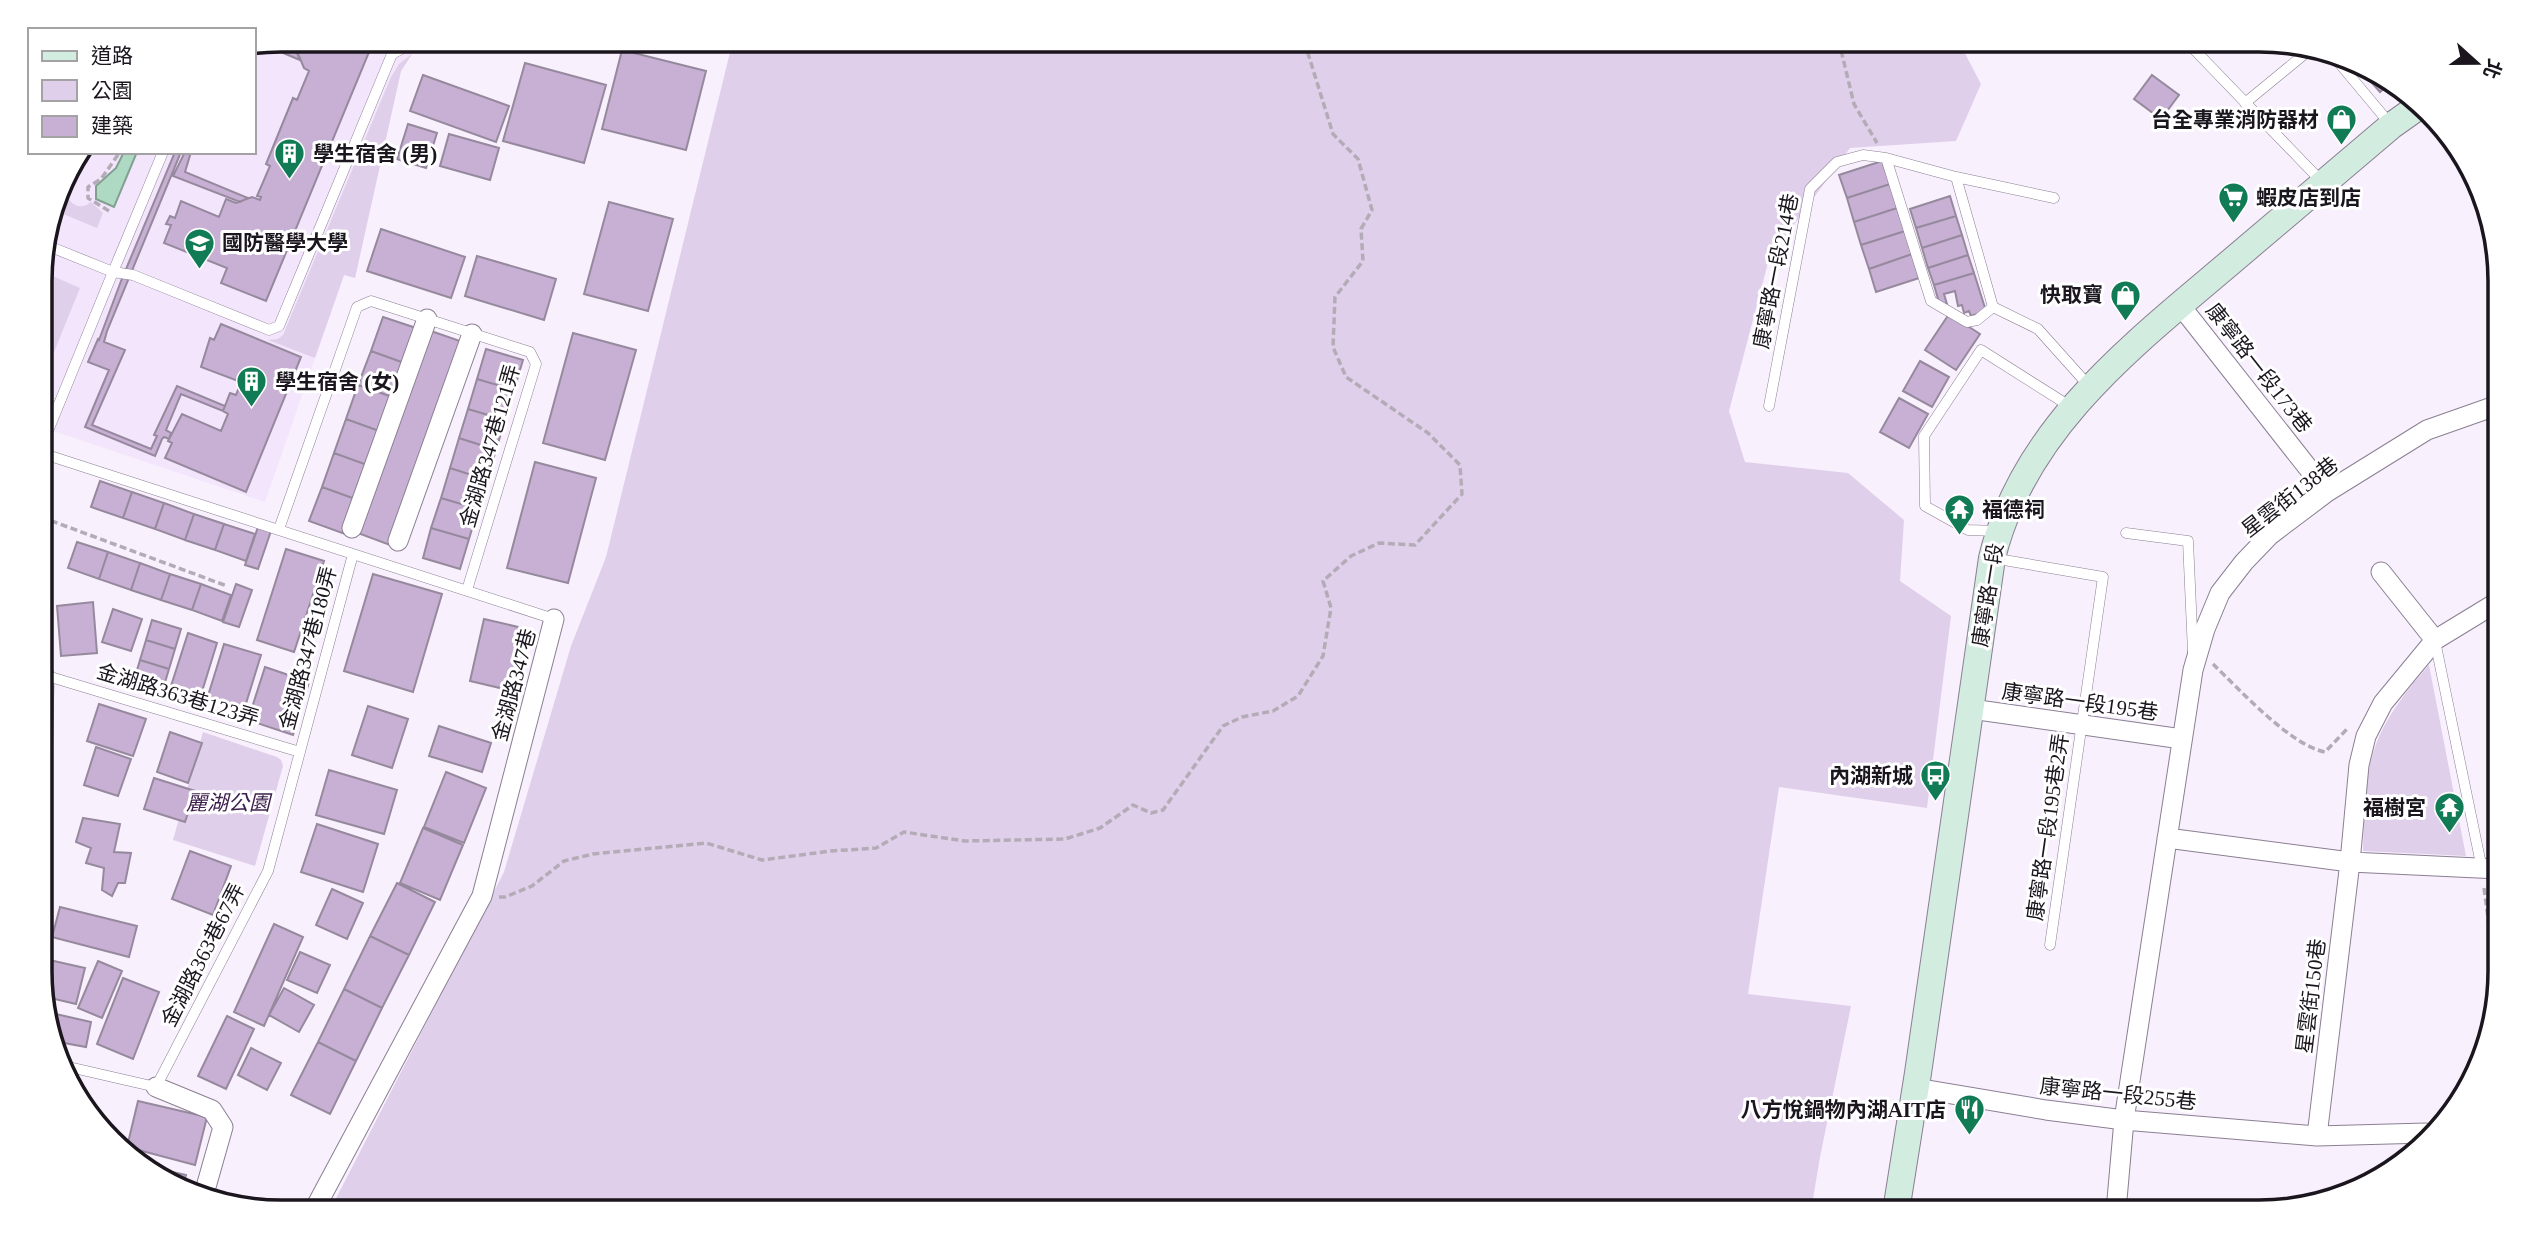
<svg xmlns="http://www.w3.org/2000/svg" width="2540" height="1252" viewBox="0 0 2540 1252" font-family="'Times New Roman','Noto Sans TC',serif">
	<style>
		.built { fill: #f3e5fc }
		.green { fill: #e0cfea }
		.water { fill: #aedac3; stroke: #829f92; stroke-width: 2 }
		.building { fill: #c7b0d4; stroke: #96899d; stroke-width: 2 }
		.lines { fill: none; stroke-linecap: round; stroke-linejoin: round }
		.lane-casing { stroke: #8b7f93; stroke-width: 11 }
		.street-casing { stroke: #8b7f93; stroke-width: 21 }
		.secondary-casing { stroke: #8b7f93; stroke-width: 28 }
		.path { stroke: #b3acb7; stroke-width: 3.5; stroke-dasharray: 7 3.5; stroke-linecap: butt }
		.lane { stroke: #fff; stroke-width: 10 }
		.street { stroke: #fff; stroke-width: 19 }
		.secondary { stroke: #d3ece0; stroke-width: 26 }
		.labels { text-anchor: middle; stroke-width: 6; stroke-linejoin: round; paint-order: stroke }
		.poi-label { font-size: 21px; font-weight: bold; fill: #1b161e; stroke: #fff; text-anchor: end }
		.street-label { font-size: 21px; fill: #1b161e; stroke: #fff }
		.park-label { font-size: 21px; font-style: italic; fill: #3e204d; stroke: #fff }
		.rim { fill: none; stroke: #1b161e; stroke-width: 3.5 }
	</style>
	<rect width="100%" height="100%" fill="#f8f0fd"/>
	<path class="built" d="M 282,40 L 440,40 L 412,54 L 401,71 L 355,278 L 344,275 L 265,502 L 41,427 L 41,266 L 65,175 L 83,152 L 254,152 L 254,46 Z"/>
	<path class="green" d="M 733,40 L 1958,40 L 1981,84 L 1956,141 L 1850,148 L 1769,259 L 1729,411 L 1745,462 L 1848,473 L 1904,520 L 1900,581 L 1951,616 L 1927,808 L 1779,787 L 1748,994 L 1851,1006 L 1820,1157 L 1811,1211 L 329,1212 L 504,872 L 571,646 L 606,557 Z
		M 412,54 L 401,71 L 355,278 L 344,275 L 315,358 L 268,340 L 278,339 L 283,335 L 391,77 L 399,64 Z
		M 60,194 L 60,198 L 64,197 L 66,202 L 69,200 C 76,208 84,208 91,202 L 103,213 L 97,228 L 56,211 Z
		M 41,271 L 80,288 L 41,384 Z
		M 2429,665 L 2466,856 L 2363,851 C 2364,817 2363,780 2375,747 C 2386,716 2408,689 2429,665 Z
		M 203,732 L 277,757 L 281,760 L 283,766 L 255,866 L 173,840 Z"/>
	<path class="water" d="M 124,152 L 137,152 L 114,207 L 96,199 L 96,186 L 116,168 Z"/>
	<path class="building" d="M 292,40 L 374,40 L 266,301 L 221,283 L 227,268 L 164,243 L 171,225 L 166,224 L 170,216 L 175,218 L 181,201 L 219,217 L 226,199 L 236,203 L 252,197 L 260,200 L 261,197 L 257,196 L 270,166 L 266,164 L 293,98 L 297,100 L 309,71 L 304,68 L 296,49 L 290,46 Z
		M 272,42 L 297,53 L 300,60 L 262,44 Z
		M 622,50 L 706,71 L 686,150 L 602,129 Z
		M 525,63 L 606,85 L 584,163 L 503,141 Z
		M 2361,64 L 2365,65 L 2388,85 L 2380,92 L 2358,67 Z
		M 423,75 L 509,106 L 496,142 L 410,111 Z
		M 2152,75 L 2179,95 L 2161,119 L 2134,99 Z
		M 408,124 L 437,133 L 426,168 L 397,159 Z
		M 449,134 L 499,148 L 490,180 L 440,166 Z
		M 175,152 L 181,152 L 107,331 L 104,342 L 125,350 L 92,425 L 151,449 L 157,436 L 154,435 L 177,386 L 225,406 L 223,411 L 181,394 L 166,430 L 171,433 L 169,439 L 164,437 L 162,439 L 155,456 L 85,427 L 109,370 L 88,362 L 98,339 L 99,340 L 121,281 Z
		M 185,152 L 191,152 L 185,172 L 248,198 L 240,202 L 173,176 Z
		M 1882,161 L 1890,184 L 1847,198 L 1839,175 Z
		M 1890,184 L 1897,208 L 1854,222 L 1847,198 Z
		M 1950,196 L 1956,216 L 1916,228 L 1910,209 Z
		M 609,202 L 673,219 L 648,311 L 584,294 Z
		M 1897,208 L 1905,231 L 1861,245 L 1854,222 Z
		M 1956,216 L 1962,235 L 1922,248 L 1916,228 Z
		M 381,229 L 465,257 L 451,298 L 367,271 Z
		M 1905,231 L 1912,254 L 1869,269 L 1861,245 Z
		M 1962,235 L 1968,255 L 1928,268 L 1922,248 Z
		M 1912,254 L 1919,278 L 1876,292 L 1869,269 Z
		M 1968,255 L 1974,273 L 1934,285 L 1928,268 Z
		M 477,256 L 556,279 L 544,320 L 465,296 Z
		M 1974,273 L 1986,311 L 1971,316 L 1969,311 L 1964,313 L 1962,305 L 1958,306 L 1955,291 L 1944,294 L 1947,304 L 1940,306 L 1934,285 Z
		M 1949,314 L 1980,334 L 1956,370 L 1925,350 Z
		M 383,317 L 419,329 L 407,364 L 371,351 Z
		M 221,324 L 301,357 L 246,492 L 165,458 L 172,443 L 168,441 L 182,414 L 221,431 L 228,414 L 223,411 L 230,393 L 236,395 L 241,382 L 201,367 L 210,338 L 214,340 Z
		M 428,330 L 463,342 L 390,545 L 355,532 Z
		M 573,333 L 636,350 L 605,460 L 543,443 Z
		M 486,349 L 523,360 L 514,390 L 477,379 Z
		M 371,351 L 407,364 L 395,398 L 358,385 Z
		M 1920,361 L 1949,377 L 1932,407 L 1903,391 Z
		M 477,379 L 514,390 L 505,420 L 468,409 Z
		M 358,385 L 395,398 L 382,432 L 346,419 Z
		M 1899,398 L 1928,414 L 1909,448 L 1880,432 Z
		M 468,409 L 505,420 L 496,450 L 459,438 Z
		M 346,419 L 382,432 L 370,466 L 334,453 Z
		M 459,438 L 496,450 L 487,480 L 450,468 Z
		M 334,453 L 370,466 L 358,500 L 322,487 Z
		M 535,462 L 596,478 L 568,583 L 507,568 Z
		M 450,468 L 487,480 L 478,509 L 441,498 Z
		M 100,481 L 132,492 L 123,518 L 91,507 Z
		M 322,487 L 358,500 L 345,534 L 309,521 Z
		M 132,492 L 164,503 L 155,529 L 123,518 Z
		M 441,498 L 478,509 L 469,539 L 431,528 Z
		M 164,503 L 194,514 L 185,540 L 155,529 Z
		M 194,514 L 224,524 L 215,550 L 185,540 Z
		M 224,524 L 255,534 L 246,561 L 215,550 Z
		M 258,527 L 271,531 L 258,569 L 245,565 Z
		M 431,528 L 469,539 L 460,569 L 423,558 Z
		M 77,542 L 108,552 L 99,579 L 68,568 Z
		M 286,549 L 324,561 L 294,652 L 257,640 Z
		M 108,552 L 140,563 L 131,590 L 99,579 Z
		M 140,563 L 170,574 L 161,600 L 131,590 Z
		M 170,574 L 201,584 L 192,610 L 161,600 Z
		M 373,574 L 442,594 L 413,692 L 344,671 Z
		M 201,584 L 231,595 L 222,621 L 192,610 Z
		M 236,584 L 252,590 L 239,627 L 223,622 Z
		M 93,602 L 97,653 L 61,656 L 57,606 Z
		M 113,609 L 142,619 L 131,651 L 102,642 Z
		M 484,619 L 531,630 L 517,692 L 470,681 Z
		M 152,620 L 181,629 L 175,649 L 146,640 Z
		M 188,633 L 217,643 L 200,698 L 170,689 Z
		M 146,640 L 175,649 L 169,669 L 140,660 Z
		M 224,644 L 261,655 L 244,710 L 207,699 Z
		M 140,660 L 169,669 L 163,689 L 134,680 Z
		M 265,667 L 309,682 L 293,735 L 248,720 Z
		M 99,704 L 146,719 L 133,756 L 87,741 Z
		M 368,706 L 408,719 L 392,768 L 352,755 Z
		M 439,726 L 491,743 L 482,772 L 429,756 Z
		M 170,732 L 202,743 L 188,783 L 157,772 Z
		M 96,747 L 131,759 L 118,796 L 84,785 Z
		M 329,770 L 397,790 L 384,834 L 316,815 Z
		M 446,772 L 486,788 L 464,843 L 424,827 Z
		M 154,778 L 195,791 L 185,822 L 144,809 Z
		M 83,818 L 120,824 L 114,852 L 131,853 L 125,883 L 118,883 L 112,896 L 102,890 L 104,868 L 86,863 L 91,848 L 76,842 Z
		M 317,824 L 378,844 L 363,892 L 301,872 Z
		M 423,828 L 463,845 L 440,900 L 400,883 Z
		M 190,851 L 231,866 L 213,915 L 172,899 Z
		M 397,883 L 435,902 L 409,955 L 370,936 Z
		M 332,889 L 363,903 L 347,939 L 316,925 Z
		M 60,907 L 137,926 L 129,957 L 52,937 Z
		M 274,924 L 303,937 L 264,1026 L 234,1012 Z
		M 370,936 L 409,955 L 382,1008 L 344,989 Z
		M 300,952 L 330,965 L 317,993 L 287,980 Z
		M 45,959 L 85,968 L 76,1004 L 42,996 L 42,973 Z
		M 98,961 L 122,971 L 102,1018 L 78,1008 Z
		M 123,978 L 159,992 L 133,1059 L 97,1044 Z
		M 284,988 L 314,1005 L 299,1032 L 269,1015 Z
		M 344,989 L 382,1008 L 356,1061 L 318,1042 Z
		M 47,1012 L 91,1022 L 86,1047 L 59,1042 Z
		M 227,1016 L 254,1029 L 226,1089 L 198,1076 Z
		M 318,1042 L 356,1061 L 330,1114 L 291,1095 Z
		M 251,1048 L 281,1063 L 267,1090 L 238,1075 Z
		M 138,1101 L 207,1117 L 195,1165 L 127,1147 Z
		M 150,1167 L 186,1175 L 182,1189 L 175,1187 Z"/>
	<g class="lines">
		<defs>
			<path id="lane" d="M 2185,40 L 2323,183
				M 2193,48 L 2204,40
				M 2335,58 L 2391,125
				M 2245,103 L 2307,52
				M 1886,158 L 1931,301 L 1967,322 L 1977,320 L 1993,307 L 2038,329 L 2089,386
				M 1956,177 L 1993,307
				M 46,245 L 113,272 L 163,152
				M 1769,406 L 1810,189 L 1837,162 L 1863,155 L 1886,158 L 1956,177 L 2054,198
				M 41,448 L 113,272 L 133,275 L 269,330 L 279,326 L 392,54 L 418,40
				M 41,453 L 554,619
				M 279,529 L 357,307 L 371,301 L 530,352 L 536,364 L 467,590
				M 1998,531 L 1968,530 L 1925,506 L 1924,436 L 1981,350 L 2071,407
				M 2126,533 L 2188,541 L 2193,652
				M 1992,558 L 2103,577 L 2050,945
				M 41,591 L 44,675 L 300,752
				M 2435,641 L 2482,869
				M 69,1067 L 156,1087 L 268,871 L 353,554"/>
			<path id="street" d="M 2180,305 L 2327,492
				M 352,528 L 427,319
				M 398,541 L 472,334
				M 2381,572 L 2435,640
				M 2499,601 L 2435,640 L 2383,703 L 2366,736 L 2359,765 L 2350,862 L 2499,869
				M 1971,709 L 2182,739
				M 42,771 L 44,675
				M 2167,838 L 2350,862 L 2317,1136
				M 156,1087 L 212,1110 L 223,1127 L 204,1194
				M 1916,1088 L 2046,1110 L 2124,1120 L 2317,1136 L 2426,1133
				M 2116,1211 L 2124,1120 L 2193,670 L 2205,629 L 2220,593 L 2244,562 L 2270,535 L 2327,492 L 2427,430 L 2498,405
				M 313,1212 L 482,896 L 554,619"/>
			<path id="secondary" d="M 1896,1211 L 1918,1073 L 1992,558 C 2023,430 2130,347 2226,266 C 2281,219 2336,173 2391,126 L 2415,109"/>
		</defs>
		<use href="#lane" class="lane-casing"/>
		<use href="#street" class="street-casing"/>
		<use href="#secondary" class="secondary-casing"/>
		<path class="path" d="M 1814,40 L 1840,46 L 1854,104 L 1877,143
			M 109,211 L 88,198 L 88,187 L 101,179 L 120,152
			M 41,391 L 43,392 L 48,381
			M 41,517 L 227,586
			M 2213,664 C 2240,690 2290,745 2325,752 L 2348,728
			M 2484,888 L 2497,984
			M 499,897 L 505,897 L 532,886 L 564,861 L 593,854 L 706,843 L 762,860 L 831,851 L 876,848 L 904,832 L 965,841 L 1065,839 L 1100,828 L 1133,805 L 1151,813 L 1163,810 L 1223,726 L 1242,717 L 1273,711 L 1298,696 L 1323,656 L 1331,608 L 1323,581 L 1351,556 L 1379,543 L 1415,545 L 1462,494 L 1460,465 L 1428,433 L 1346,377 L 1333,347 L 1335,297 L 1363,261 L 1361,229 L 1372,210 L 1358,159 L 1333,134 L 1306,47 L 1309,40"/>
		<use href="#lane" class="lane"/>
		<use href="#street" class="street"/>
		<use href="#secondary" class="secondary"/>
	</g>
	<defs>
		<symbol id="shop-pin" viewBox="-11 -11 22 30"><path d="M0 17L-7.5 6A9.5 9.5 0 1 1 7.5 6Z" fill="#117b56" stroke="#fff"/><path d="M-5-2.5h2.3a2.7 3.5 0 0 1 5.4 0H5L5.5 6h-11ZM-1.5-2.5h3a1.5 2.3 0 0 0-3 0Z" fill="#fff"/></symbol>
		<symbol id="building-pin" viewBox="-11 -11 22 30"><path d="M0 17L-7.5 6A9.5 9.5 0 1 1 7.5 6Z" fill="#117b56" stroke="#fff"/><path d="M-4-6H4V6H1V3H-1V6H-4ZM-2.5-4.3h1.7v1.8h-1.7ZM.8-4.3h1.7v1.8H.8ZM-2.5-1h1.7V.8h-1.7ZM.8-1h1.7V.8H.8Z" fill="#fff"/></symbol>
		<symbol id="supermarket-pin" viewBox="-11 -11 22 30"><path d="M0 17L-7.5 6A9.5 9.5 0 1 1 7.5 6Z" fill="#117b56" stroke="#fff"/><path d="M-6-5.5h2.5l.6 2H6L4.5 2H-2.5L-4.4-4H-6ZM-1.5 3.2a1.3 1.3 0 1 0 .1 0ZM3 3.2a1.3 1.3 0 1 0 .1 0Z" fill="#fff"/></symbol>
		<symbol id="university-pin" viewBox="-11 -11 22 30"><path d="M0 17L-7.5 6A9.5 9.5 0 1 1 7.5 6Z" fill="#117b56" stroke="#fff"/><path d="M0-5L7-2L0 1L-7-2ZM-4 1L0 2.5L4 1V4Q0 6-4 4Z" fill="#fff"/></symbol>
		<symbol id="temple-pin" viewBox="-11 -11 22 30"><path d="M0 17L-7.5 6A9.5 9.5 0 1 1 7.5 6Z" fill="#117b56" stroke="#fff"/><path d="M0-6L5-2H3V0L6.5 2.5H4V6H1.5V3h-3V6H-4V2.5H-6.5L-3 0V-2H-5Z" fill="#fff"/></symbol>
		<symbol id="bus-pin" viewBox="-11 -11 22 30"><path d="M0 17L-7.5 6A9.5 9.5 0 1 1 7.5 6Z" fill="#117b56" stroke="#fff"/><path d="M-5-6H5V4H4V6H2V4H-2V6H-4V4H-5ZM-3.5-4V0h7V-4ZM-3.5 1.2v1.5H-2V1.2ZM2 1.2v1.5H3.5V1.2Z" fill="#fff"/></symbol>
		<symbol id="restaurant-pin" viewBox="-11 -11 22 30"><path d="M0 17L-7.5 6A9.5 9.5 0 1 1 7.5 6Z" fill="#117b56" stroke="#fff"/><path d="M-5-6h1v4h1v-4h1v4h1v-4h1v5L-1.5 .5V6h-2V.5L-5-1ZM5-6V6H3V1.5H1.5Q1.5-4 5-6Z" fill="#fff"/></symbol>
	</defs>
	<g fill-rule="evenodd">
		<use href="#shop-pin" x="2324" y="102" width="35" height="47"/>
		<use href="#building-pin" x="272" y="136" width="35" height="47"/>
		<use href="#supermarket-pin" x="2216" y="180" width="35" height="47"/>
		<use href="#university-pin" x="182" y="226" width="35" height="47"/>
		<use href="#shop-pin" x="2108" y="278" width="35" height="47"/>
		<use href="#building-pin" x="234" y="364" width="35" height="47"/>
		<use href="#temple-pin" x="1942" y="492" width="35" height="47"/>
		<use href="#bus-pin" x="1918" y="758" width="35" height="47"/>
		<use href="#temple-pin" x="2432" y="790" width="35" height="47"/>
		<use href="#restaurant-pin" x="1952" y="1092" width="35" height="47"/>
	</g>
	<g class="labels">
		<g class="poi-label">
			<text x="2319" y="127">台全專業消防器材</text>
			<text x="313" y="161" text-anchor="start">學生宿舍 (男)</text>
			<text x="2256" y="205" text-anchor="start">蝦皮店到店</text>
			<text x="222" y="250" text-anchor="start">國防醫學大學</text>
			<text x="2103" y="302">快取寶</text>
			<text x="275" y="389" text-anchor="start">學生宿舍 (女)</text>
			<text x="1982" y="517" text-anchor="start">福德祠</text>
			<text x="1913" y="783">內湖新城</text>
			<text x="2426" y="815">福樹宮</text>
			<text x="1946" y="1117">八方悅鍋物內湖AIT店</text>
		</g>
		<g class="street-label">
			<text transform="translate(1776 271) rotate(-79)" y="7">康寧路一段214巷</text>
			<text transform="translate(2259 368) rotate(52)" y="7">康寧路一段173巷</text>
			<text transform="translate(490 446) rotate(-74)" y="7">金湖路347巷121弄</text>
			<text transform="translate(2290 497) rotate(-38)" y="7">星雲街138巷</text>
			<text transform="translate(1988 595) rotate(-81)" y="7">康寧路一段</text>
			<text transform="translate(308 648) rotate(-75)" y="7">金湖路347巷180弄</text>
			<text transform="translate(514 685) rotate(-75)" y="7">金湖路347巷</text>
			<text transform="translate(178 695) rotate(17)" y="7">金湖路363巷123弄</text>
			<text transform="translate(2080 702) rotate(8)" y="7">康寧路一段195巷</text>
			<text transform="translate(2048 827) rotate(-82)" y="7">康寧路一段195巷2弄</text>
			<text transform="translate(203 955) rotate(-63)" y="7">金湖路363巷67弄</text>
			<text transform="translate(2311 996) rotate(-83)" y="7">星雲街150巷</text>
			<text transform="translate(2118 1094) rotate(6)" y="7">康寧路一段255巷</text>
		</g>
		<g class="park-label">
			<text x="228" y="810">麗湖公園</text>
		</g>
	</g>
	<path d="M0 0H2540V1252H0ZM281 52H2259A229 229 0 0 1 2488 281V971A229 229 0 0 1 2259 1200H281A229 229 0 0 1 52 971V281A229 229 0 0 1 281 52Z" fill="#fff" fill-rule="evenodd"/>
	<path class="rim" d="M281 52H2259A229 229 0 0 1 2488 281V971A229 229 0 0 1 2259 1200H281A229 229 0 0 1 52 971V281A229 229 0 0 1 281 52Z"/>
	<rect x="28" y="28" width="228" height="126" fill="#ffffff" stroke="#a4a2a5" stroke-width="2"/>
	<rect x="42" y="51" width="35" height="10" fill="#d3ece0" stroke="#a4a2a5" stroke-width="2"/>
	<text x="91" y="63" font-size="21" fill="#1b161e">道路</text>
	<rect x="42" y="80" width="35" height="21" fill="#e0cfea" stroke="#a4a2a5" stroke-width="2"/>
	<text x="91" y="98" font-size="21" fill="#1b161e">公園</text>
	<rect x="42" y="116" width="35" height="21" fill="#c7b0d4" stroke="#a4a2a5" stroke-width="2"/>
	<text x="91" y="133" font-size="21" fill="#1b161e">建築</text>
	<g transform="translate(2477 63) rotate(111)" stroke="#ffffff" stroke-width="5" paint-order="stroke">
	<path d="M0-5L12 26L0 18L-12 26Z" fill="#1b161e"/>
	<text y="-10" font-size="19" font-weight="bold" text-anchor="middle" fill="#1b161e">北</text>
	</g>
</svg>
